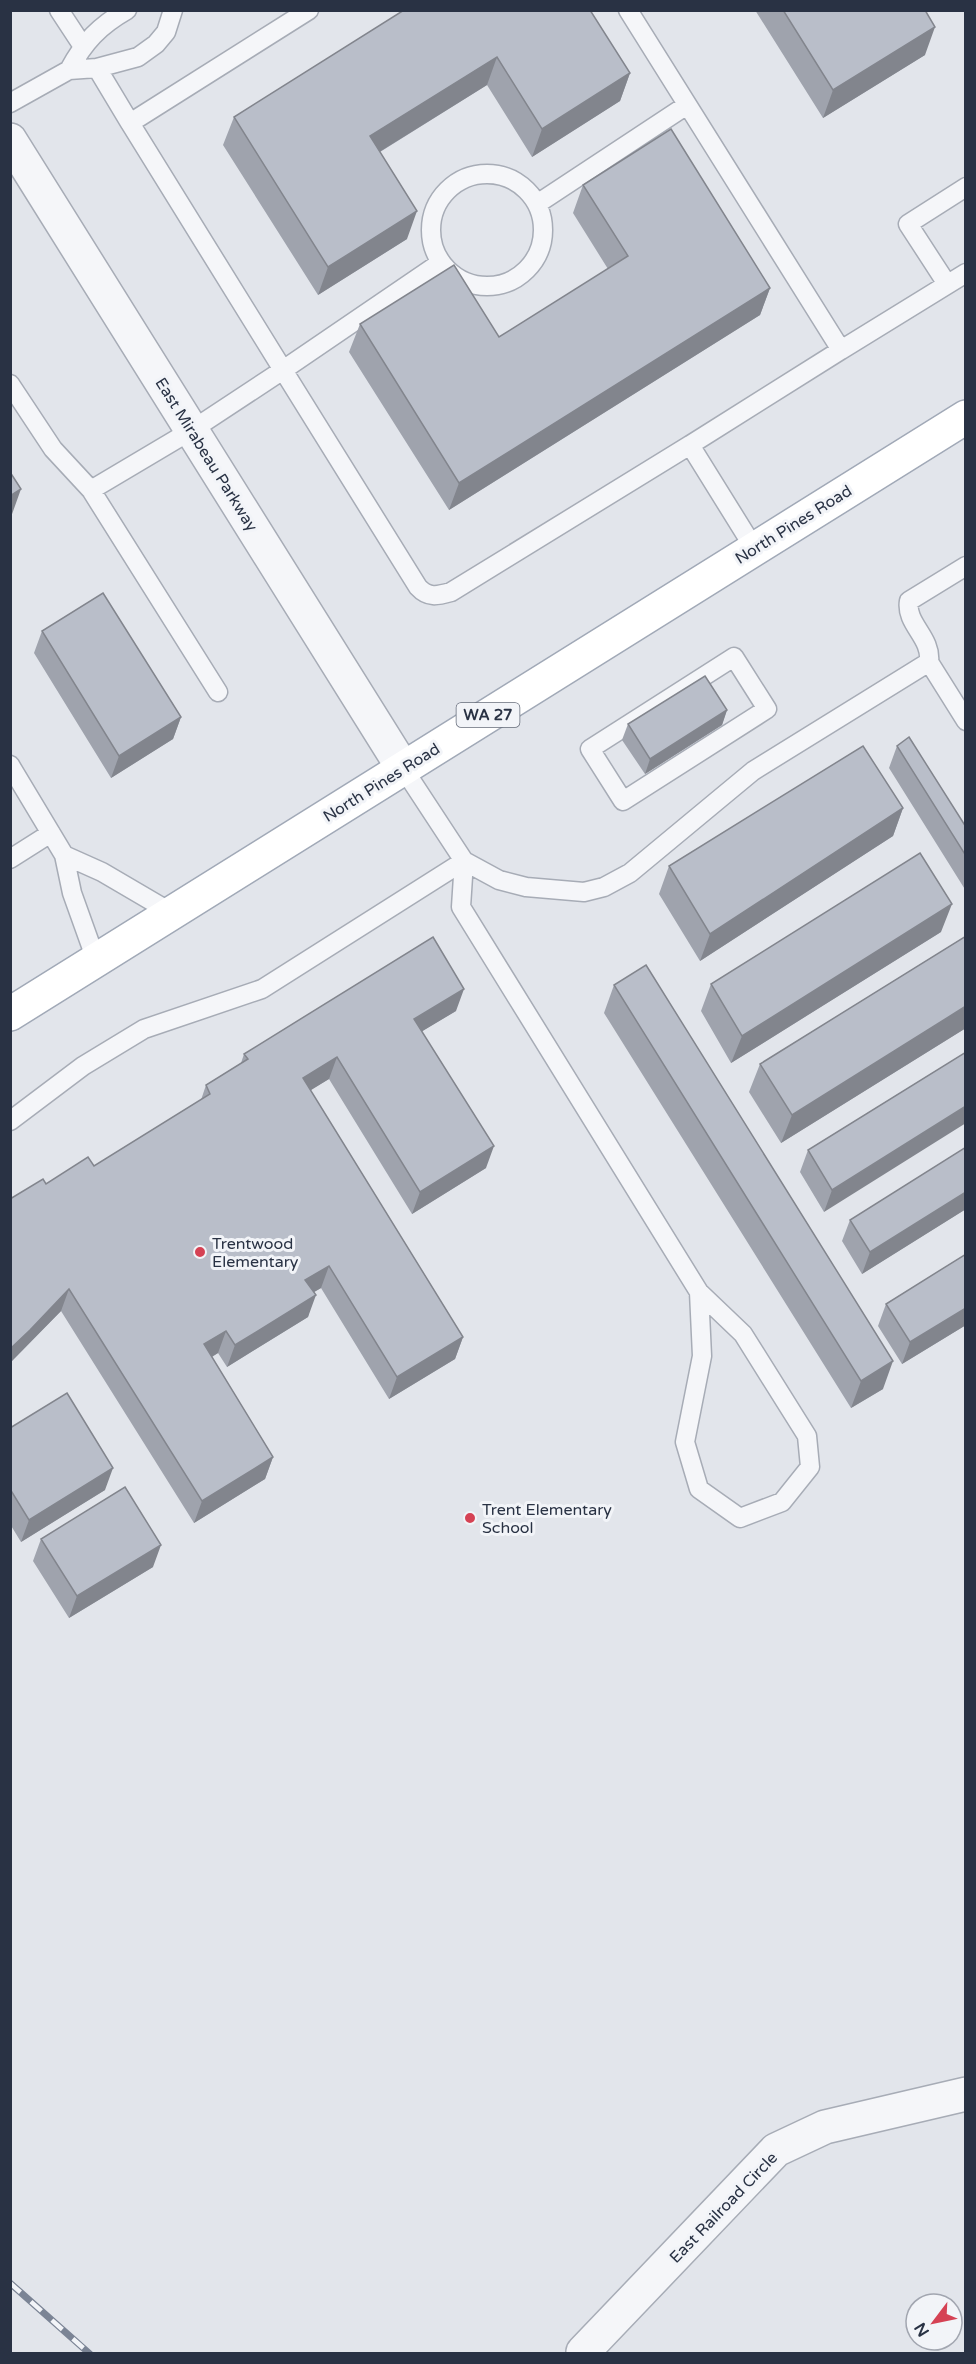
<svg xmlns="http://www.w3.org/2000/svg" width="976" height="2364" viewBox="0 0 976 2364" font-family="'Varela Round',sans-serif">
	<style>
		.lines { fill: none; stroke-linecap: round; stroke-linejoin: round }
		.service-casing { stroke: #a7acb6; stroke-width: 21 }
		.minor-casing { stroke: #a7acb6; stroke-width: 36 }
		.tertiary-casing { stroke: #a7acb6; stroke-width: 36 }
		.primary-casing { stroke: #a1a9b7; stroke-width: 36 }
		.service { stroke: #f5f6f9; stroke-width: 18 }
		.minor { stroke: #f5f6f9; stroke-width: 33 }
		.tertiary { stroke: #f5f6f9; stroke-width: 33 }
		.primary { stroke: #fff; stroke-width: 33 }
		.rail-casing { stroke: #7b8495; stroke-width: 7 }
		.rail { stroke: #f2f4f8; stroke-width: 4.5; stroke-dasharray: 14; stroke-linecap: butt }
		.wall { fill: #9fa3ad }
		.shaded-wall { fill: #82858d }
		.building { fill: #b9bec9; stroke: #82858d; stroke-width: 1.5 }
		.poi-dot { fill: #d54254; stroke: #f2f4f8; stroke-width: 2 }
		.labels { text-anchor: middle; stroke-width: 6; stroke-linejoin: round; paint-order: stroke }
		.shield { fill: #f2f4f8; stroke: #656c7a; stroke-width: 1.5 }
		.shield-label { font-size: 15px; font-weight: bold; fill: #293244 }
		.street-label { font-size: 16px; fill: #293244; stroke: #f2f4f8 }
		.poi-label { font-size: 16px; fill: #293244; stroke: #f2f4f8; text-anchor: start }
	</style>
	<rect width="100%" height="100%" fill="#e2e5eb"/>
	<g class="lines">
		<defs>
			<path id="service" d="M 59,10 L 82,45
				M 628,10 L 841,350 L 690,445 L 754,548
				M 97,68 L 130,123
				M 69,70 C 84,42 99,26 127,10
				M 10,103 L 69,70 L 97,68 L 138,57 L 156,44 L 166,32 L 173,10
				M431 230a56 56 0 1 1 112 0a56 56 0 1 1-112 0Z
				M 537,204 L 687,105
				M 440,263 L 283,370 L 418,587 C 428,598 437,596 451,592 L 690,445
				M 947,284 L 908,224 L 966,187
				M 841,350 L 966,273
				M 10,384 L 53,449 L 91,490 L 192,430 L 283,370 L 130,123 L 309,10
				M 91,490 L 218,692
				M 734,657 L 767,709 L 623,801 L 590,749 Z
				M 929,662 L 966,721
				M 10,765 L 64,855
				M 403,768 L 464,861 L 499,880 L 526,887 L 584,892 L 604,887 L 630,873 L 753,771 L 929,662 C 932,637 905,624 909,601 L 966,566
				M 10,859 L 51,833
				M 464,861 L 461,907 L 699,1292 L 743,1334 L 807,1436 L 810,1467 L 782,1502 L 740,1518 L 699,1489 L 685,1442 L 702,1356 L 699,1292
				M 96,960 L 72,893 L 64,855 L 102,872 L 172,913
				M 10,1121 L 83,1066 L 144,1029 L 262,989 L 464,861"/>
			<path id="minor" d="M 584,2354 L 583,2352 L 776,2150 L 825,2127 L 966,2094"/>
			<path id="tertiary" d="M 10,140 L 403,768"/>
			<path id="primary" d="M 10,1014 L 966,417"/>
		</defs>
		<use href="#service" class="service-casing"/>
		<use href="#minor" class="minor-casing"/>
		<use href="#tertiary" class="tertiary-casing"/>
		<use href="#primary" class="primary-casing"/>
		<use href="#service" class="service"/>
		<use href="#minor" class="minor"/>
		<use href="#tertiary" class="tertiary"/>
		<use href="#primary" class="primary"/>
		<defs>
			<path id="rail" d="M 10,2283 L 90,2354"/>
		</defs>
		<use href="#rail" class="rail-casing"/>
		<use href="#rail" class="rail"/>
	</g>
	<path class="wall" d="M 404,10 L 630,73 L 620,101 L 532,157 L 487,85 L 380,152 L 407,239 L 318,295 L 223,145 L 234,117 Z
		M 755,10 L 925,10 L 925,55 L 823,118 Z
		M 583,185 L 770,288 L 760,315 L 449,510 L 349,352 L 360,324 L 499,337 L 608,269 L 573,213 Z
		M 42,631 L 181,717 L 173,739 L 111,778 L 34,653 Z
		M 727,710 L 722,725 L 645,774 L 622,740 L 628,724 Z
		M 897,746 L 966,827 L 966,891 L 889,768 Z
		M 903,808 L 893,836 L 700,961 L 659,894 L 669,866 Z
		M 941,932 L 731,1063 L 701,1011 L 711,984 Z
		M 966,936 L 966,1028 L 781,1143 L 749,1092 L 760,1064 Z
		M 614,985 L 883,1389 L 851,1408 L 604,1013 Z
		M 456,1011 L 422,1031 L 486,1168 L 412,1214 L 329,1079 L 310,1090 L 463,1337 L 455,1359 L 389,1399 L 321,1288 L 314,1292 L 308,1317 L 227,1367 L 218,1353 L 212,1357 L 273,1457 L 265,1479 L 194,1523 L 61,1311 L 10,1363 L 10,1199 L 94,1166 L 201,1100 L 206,1085 L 241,1063 L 244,1054 Z
		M 966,1052 L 824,1212 L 800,1172 L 808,1150 Z
		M 966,1147 L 966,1209 L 862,1274 L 842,1241 L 850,1220 Z
		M 966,1254 L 966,1325 L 902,1364 L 878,1326 L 886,1304 Z
		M 10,1428 L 105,1490 L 21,1542 L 10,1524 Z
		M 41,1539 L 153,1567 L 69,1618 L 33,1561 Z"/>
	<path class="shaded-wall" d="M 935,27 L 925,55 L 823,118 L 833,90 Z
		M 497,57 L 487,85 L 360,164 L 370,136 Z
		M 630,73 L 620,101 L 532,157 L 542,129 Z
		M 417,211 L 407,239 L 318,295 L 328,267 Z
		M 770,288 L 760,315 L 449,510 L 459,483 Z
		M 21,489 L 11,517 L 10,518 L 10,496 Z
		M 727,710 L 722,725 L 645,774 L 650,759 Z
		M 181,717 L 173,739 L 111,778 L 119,756 Z
		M 903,808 L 893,836 L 700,961 L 710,934 Z
		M 952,904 L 941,932 L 731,1063 L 742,1036 Z
		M 464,989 L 456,1011 L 406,1041 L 414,1019 Z
		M 966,1006 L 966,1028 L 781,1143 L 792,1115 Z
		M 337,1057 L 329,1079 L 295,1100 L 303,1078 Z
		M 966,1106 L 966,1123 L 824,1212 L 832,1190 Z
		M 494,1146 L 486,1168 L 412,1214 L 420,1192 Z
		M 966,1192 L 966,1209 L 862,1274 L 870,1252 Z
		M 329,1266 L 321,1288 L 297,1302 L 305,1280 Z
		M 69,1289 L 61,1311 L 10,1363 L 10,1349 Z
		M 316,1295 L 308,1317 L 227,1367 L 235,1345 Z
		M 966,1308 L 966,1325 L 902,1364 L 910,1342 Z
		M 226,1331 L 218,1353 L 196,1366 L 204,1344 Z
		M 463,1337 L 455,1359 L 389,1399 L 397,1377 Z
		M 893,1361 L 883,1389 L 851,1408 L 861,1381 Z
		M 273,1457 L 265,1479 L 194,1523 L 202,1501 Z
		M 113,1468 L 105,1490 L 21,1542 L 29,1520 Z
		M 161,1545 L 153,1567 L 69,1618 L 77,1596 Z"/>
	<path class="building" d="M 404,10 L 590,10 L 630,73 L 542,129 L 497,57 L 370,136 L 417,211 L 328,267 L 234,117 Z
		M 783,10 L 925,10 L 935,27 L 833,90 Z
		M 671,129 L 770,288 L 459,483 L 360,324 L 454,265 L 499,337 L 628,256 L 583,185 Z
		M 10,472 L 21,489 L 10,496 Z
		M 103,593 L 181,717 L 119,756 L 42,631 Z
		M 705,676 L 727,710 L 650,759 L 628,724 Z
		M 909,737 L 966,827 L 966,856 L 897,746 Z
		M 863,746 L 903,808 L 710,934 L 669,866 Z
		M 920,853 L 952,904 L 742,1036 L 711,984 Z
		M 966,936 L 966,1006 L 792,1115 L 760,1064 Z
		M 433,937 L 464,989 L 414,1019 L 494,1146 L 420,1192 L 337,1057 L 303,1078 L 463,1337 L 397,1377 L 329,1266 L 305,1280 L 316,1295 L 235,1345 L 226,1331 L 204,1344 L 273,1457 L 202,1501 L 69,1289 L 30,1330 L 10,1349 L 10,1199 L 43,1179 L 46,1184 L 88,1157 L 94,1166 L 210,1094 L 206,1085 L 248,1059 L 244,1054 Z
		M 646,965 L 893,1361 L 861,1381 L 614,985 Z
		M 966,1052 L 966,1106 L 832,1190 L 808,1150 Z
		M 966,1147 L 966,1192 L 870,1252 L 850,1220 Z
		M 966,1254 L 966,1308 L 910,1342 L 886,1304 Z
		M 67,1393 L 113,1468 L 29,1520 L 10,1489 L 10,1428 Z
		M 125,1487 L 161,1545 L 77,1596 L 41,1539 Z"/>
	<g class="poi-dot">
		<circle cx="200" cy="1252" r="6"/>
		<circle cx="470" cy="1518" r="6"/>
	</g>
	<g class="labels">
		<rect class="shield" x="456.5" y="703" width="63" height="24" rx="4.5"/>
		<g class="shield-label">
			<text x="488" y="720">WA 27</text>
		</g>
		<g class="street-label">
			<text transform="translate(207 454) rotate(58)" y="6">East Mirabeau Parkway</text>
			<text transform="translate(793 524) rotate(-32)" y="6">North Pines Road</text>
			<text transform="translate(381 782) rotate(-32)" y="6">North Pines Road</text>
			<text transform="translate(723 2207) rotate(-46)" y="6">East Railroad Circle</text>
		</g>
		<g class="poi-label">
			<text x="212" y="1249">Trentwood<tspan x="212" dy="18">Elementary</tspan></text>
			<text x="482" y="1515">Trent Elementary<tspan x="482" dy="18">School</tspan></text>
		</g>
	</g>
	<rect width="976" height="2364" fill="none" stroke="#293244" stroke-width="24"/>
	<g transform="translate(934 2322) rotate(238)"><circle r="28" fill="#f2f4f8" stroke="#a2a6b0" stroke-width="1.5"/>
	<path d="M0-4.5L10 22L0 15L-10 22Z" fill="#d54254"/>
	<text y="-9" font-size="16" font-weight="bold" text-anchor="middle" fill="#293244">N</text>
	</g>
</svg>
